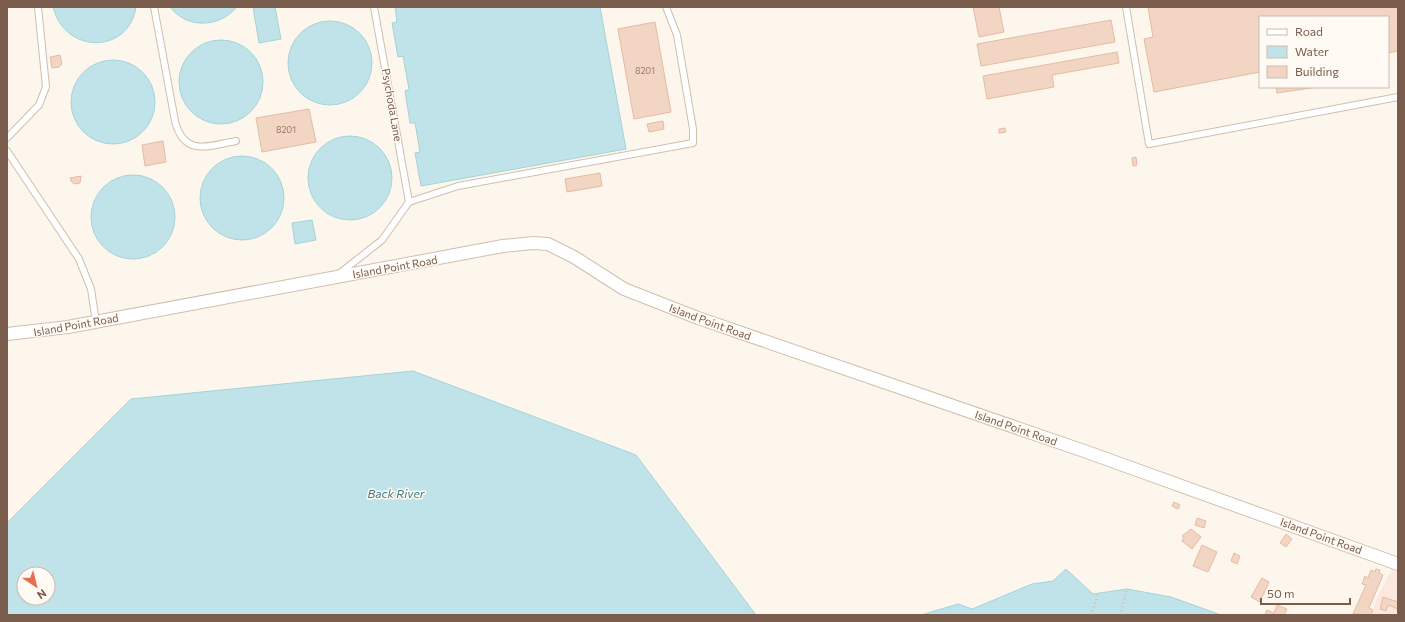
<svg xmlns="http://www.w3.org/2000/svg" width="1405" height="622" viewBox="0 0 1405 622" font-family="Commissioner,sans-serif">
	<style>
		.commercial { fill: #fde8e0 }
		.water { fill: #bfe3e8; stroke: #a5d3da; fill-rule: evenodd }
		.building { fill: #f3d5c3; stroke: #e6bba3 }
		.lines { fill: none; stroke-linecap: round; stroke-linejoin: round }
		.service-casing { stroke: #d1beb0; stroke-width: 8 }
		.minor-casing { stroke: #d1beb0; stroke-width: 14 }
		.path { stroke: #d9b8a5; stroke-width: 2; stroke-dasharray: 1 3; stroke-linecap: butt }
		.service { stroke: #fff; stroke-width: 6 }
		.minor { stroke: #fff; stroke-width: 12 }
		.labels { text-anchor: middle; stroke-width: 3; stroke-linejoin: round; paint-order: stroke }
		.number-label { font-size: 9px; fill: #987a6a }
		.street-label { font-size: 11px; fill: #7a5c4d; stroke: #fffaf3 }
		.water-label { font-size: 12px; font-style: italic; fill: #437c86; stroke: #fffaf3 }
	</style>
	<rect width="100%" height="100%" fill="#fdf6ec"/>
	<path class="commercial" d="M 1393,567 L 1398,569 L 1398,615 L 1372,615 L 1377,598 Z"/>
	<path class="water" d="M 53,7 L 136,7 C 129,54 65,55 53,7 Z
		M 170,7 L 237,7 C 219,28 187,29 170,7 Z
		M 253,7 L 275,7 L 281,39 L 259,43 Z
		M 395,7 L 600,7 L 626,149 L 421,186 L 415,153 L 420,152 L 415,123 L 410,123 L 405,91 L 409,89 L 403,56 L 398,57 L 392,23 L 397,22 Z
		M288 63a42 42 0 1 1 84 0a42 42 0 1 1-84 0Z
		M179 82a42 42 0 1 1 84 0a42 42 0 1 1-84 0Z
		M71 102a42 42 0 1 1 84 0a42 42 0 1 1-84 0Z
		M308 178a42 42 0 1 1 84 0a42 42 0 1 1-84 0Z
		M200 198a42 42 0 1 1 84 0a42 42 0 1 1-84 0Z
		M91 217a42 42 0 1 1 84 0a42 42 0 1 1-84 0Z
		M 312,220 L 316,240 L 295,244 L 292,223 Z
		M 413,371 L 636,455 L 756,615 L 7,615 L 7,523 L 131,399 ZM 24,574 L 48,574 L 48,598 L 24,598 Z
		M 1066,569 L 1093,594 L 1127,589 L 1171,597 L 1221,615 L 921,615 L 958,604 L 972,609 L 1032,584 L 1053,581 Z"/>
	<path class="building" d="M 973,7 L 999,7 L 1004,32 L 979,37 Z
		M 1148,7 L 1398,7 L 1398,51 L 1388,53 L 1388,17 L 1260,17 L 1260,72 L 1154,92 L 1144,39 L 1153,37 Z
		M 1111,20 L 1115,42 L 981,66 L 977,44 Z
		M 655,22 L 671,112 L 634,119 L 618,29 Z
		M 1117,52 L 1119,63 L 1052,75 L 1054,87 L 987,99 L 983,76 Z
		M 60,55 L 62,64 L 59,67 L 52,68 L 50,57 Z
		M 1276,87 L 1318,87 L 1277,93 Z
		M 309,109 L 316,142 L 262,152 L 256,118 Z
		M 663,121 L 664,129 L 649,132 L 647,124 Z
		M 1005,128 L 1006,132 L 999,133 L 999,129 Z
		M 163,141 L 166,162 L 145,166 L 142,145 Z
		M 1136,157 L 1137,165 L 1133,166 L 1132,158 Z
		M 600,173 L 602,186 L 567,192 L 565,179 Z
		M 81,176 L 80,183 L 74,184 L 71,181 L 70,178 Z
		M 1174,502 L 1180,505 L 1178,509 L 1172,506 Z
		M 1197,518 L 1206,521 L 1204,528 L 1195,525 Z
		M 1191,529 L 1201,537 L 1192,549 L 1182,541 L 1184,537 L 1182,536 Z
		M 1286,534 L 1292,539 L 1286,547 L 1280,543 Z
		M 1202,545 L 1217,552 L 1208,572 L 1193,566 Z
		M 1234,553 L 1240,556 L 1237,564 L 1231,561 Z
		M 1376,569 L 1380,570 L 1379,573 L 1383,575 L 1369,608 L 1373,610 L 1371,615 L 1353,614 L 1366,585 L 1362,584 L 1365,576 L 1368,578 L 1371,570 L 1375,572 Z
		M 1262,578 L 1269,582 L 1260,602 L 1251,597 Z
		M 1383,597 L 1398,602 L 1398,609 L 1388,605 L 1386,611 L 1380,609 Z
		M 1277,605 L 1287,609 L 1284,615 L 1265,615 L 1267,610 L 1274,613 Z"/>
	<g class="lines">
		<defs>
			<path id="service" d="M 154,7 L 175,121 C 184,157 208,146 236,141
				M 374,7 L 409,202
				M 1126,7 L 1149,144 L 1398,97
				M 7,138 L 39,105 L 46,87 L 38,7
				M 7,151 L 79,259 L 91,289 L 96,322
				M 340,273 L 382,240 L 409,202 L 458,186 L 693,143 L 693,129 L 677,35 L 666,7"/>
			<path id="minor" d="M 7,334 L 68,327 L 503,246 L 533,243 L 548,244 L 574,257 L 624,289 L 698,318 L 1087,452 L 1398,564"/>
		</defs>
		<use href="#service" class="service-casing"/>
		<use href="#minor" class="minor-casing"/>
		<path class="path" d="M 1091,615 L 1098,594
			M 1120,615 L 1127,589"/>
		<use href="#service" class="service"/>
		<use href="#minor" class="minor"/>
	</g>
	<g class="labels">
		<g class="number-label">
			<text x="645" y="74">8201</text>
			<text x="286" y="133">8201</text>
		</g>
		<g class="street-label">
			<text transform="translate(392 105) rotate(80)" y="4">Psychoda Lane</text>
			<text transform="translate(395 267) rotate(-10)" y="4">Island Point Road</text>
			<text transform="translate(710 322) rotate(20)" y="4">Island Point Road</text>
			<text transform="translate(76 325) rotate(-10)" y="4">Island Point Road</text>
			<text transform="translate(1016 428) rotate(19)" y="4">Island Point Road</text>
			<text transform="translate(1321 536) rotate(20)" y="4">Island Point Road</text>
		</g>
		<g class="water-label">
			<text x="396" y="498">Back River</text>
		</g>
	</g>
	<rect width="1405" height="622" fill="none" stroke="#7a5c4d" stroke-width="16"/>
	<rect x="1259" y="16" width="130" height="72" fill="#fffaf3" stroke="#cabbb1"/>
	<rect x="1267" y="29" width="20" height="6" fill="#ffffff" stroke="#cabbb1"/>
	<text x="1295" y="36" font-size="12" fill="#7a5c4d">Road</text>
	<rect x="1267" y="46" width="20" height="12" fill="#bfe3e8" stroke="#cabbb1"/>
	<text x="1295" y="56" font-size="12" fill="#7a5c4d">Water</text>
	<rect x="1267" y="66" width="20" height="12" fill="#f3d5c3" stroke="#cabbb1"/>
	<text x="1295" y="76" font-size="12" fill="#7a5c4d">Building</text>
	<g transform="translate(36 586) rotate(145)"><circle r="19" fill="#fffaf3" stroke="#cabbb1"/>
	<path d="M0-3L7 15L0 10L-7 15Z" fill="#e76f51"/>
	<text y="-6" font-size="11" font-weight="bold" text-anchor="middle" fill="#7a5c4d">N</text>
	</g>
	<path d="M1261 598v6h89v-6" fill="none" stroke="#7a5c4d" stroke-width="2"/>
	<text x="1267" y="598" font-size="12" fill="#7a5c4d" stroke="#fffaf3" stroke-width="3" paint-order="stroke">50 m</text>
</svg>
